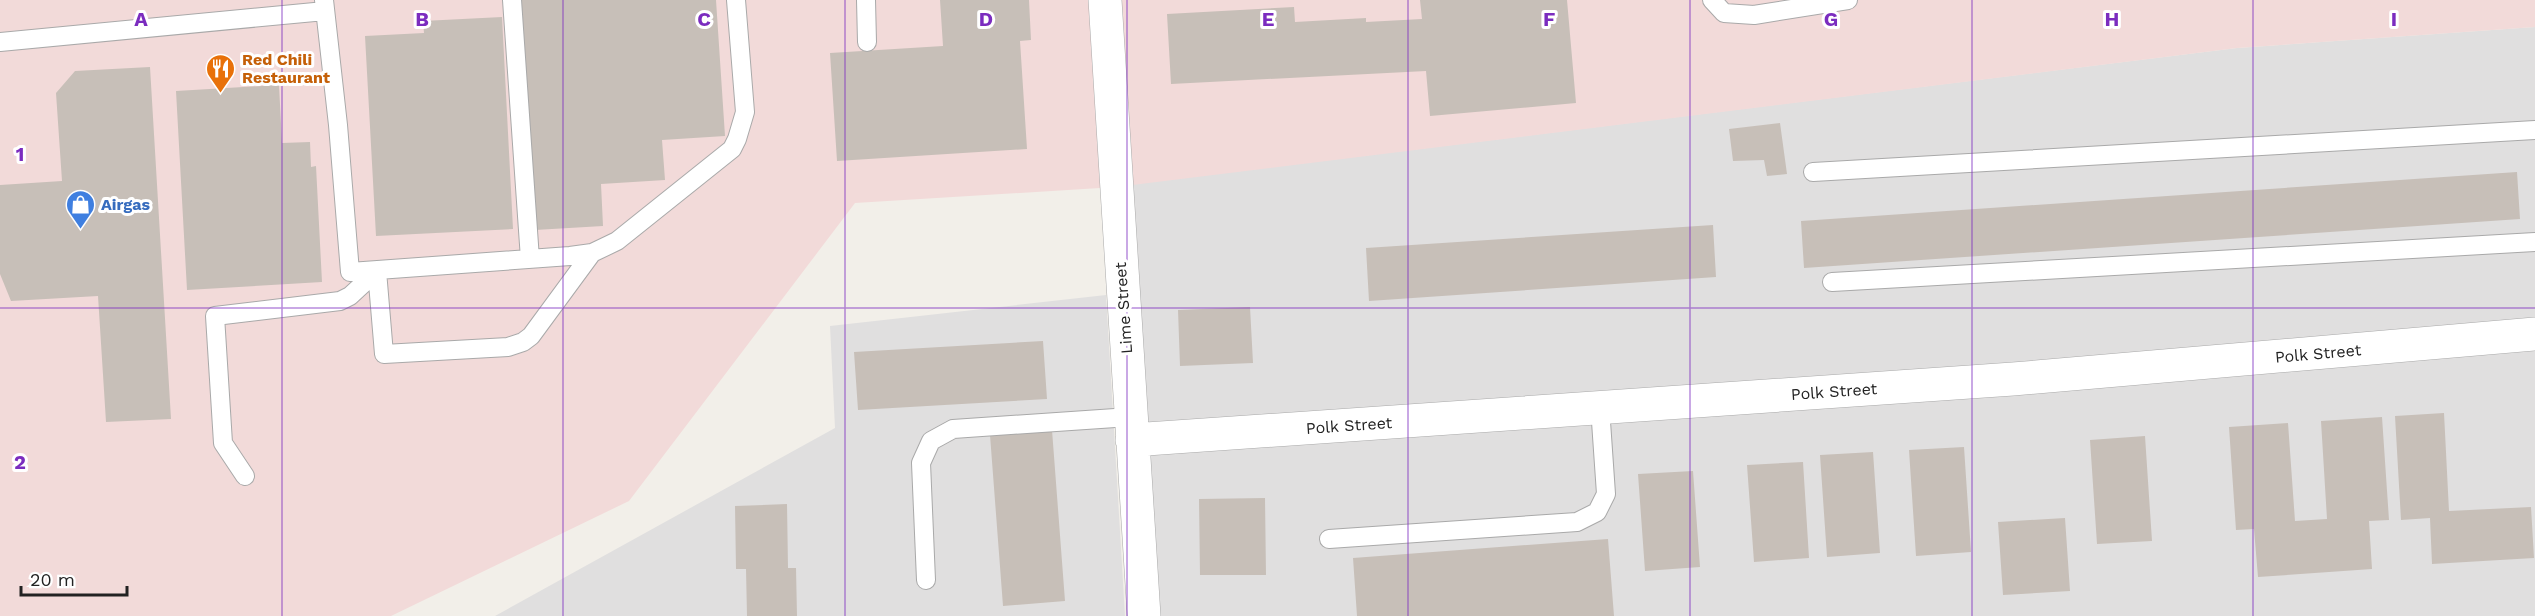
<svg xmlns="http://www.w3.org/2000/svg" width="2535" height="616" viewBox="0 0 2535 616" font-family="'Work Sans',sans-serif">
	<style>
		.residential { fill: #e0dfdf }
		.commercial { fill: #f2dad9 }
		.building { fill: #c7bfb8 }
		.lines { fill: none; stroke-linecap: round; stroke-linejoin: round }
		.lane-casing { stroke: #a9a9a9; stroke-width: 20 }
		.street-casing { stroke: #a9a9a9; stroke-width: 34 }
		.lane { stroke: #fff; stroke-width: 18 }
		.street { stroke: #fff; stroke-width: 33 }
		.grid { fill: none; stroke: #7b2cbf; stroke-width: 1.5; stroke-opacity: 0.55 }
		.labels { text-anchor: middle; stroke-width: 6; stroke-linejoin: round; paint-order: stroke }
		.food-label { font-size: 16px; font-weight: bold; fill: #c56008; stroke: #fff; text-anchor: start }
		.shop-label { font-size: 16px; font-weight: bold; fill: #366cbe; stroke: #fff; text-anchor: start }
		.street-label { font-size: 16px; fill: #222; stroke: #fff }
		.grid-label { font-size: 20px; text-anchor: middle; font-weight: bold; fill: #7b2cbf; stroke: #fff; stroke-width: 6; stroke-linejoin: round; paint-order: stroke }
	</style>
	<rect width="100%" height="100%" fill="#f2efe9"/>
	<path class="residential" d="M 2535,27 L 2535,616 L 1160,616 L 1126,185 L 2237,48 Z
		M 1106,295 L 1125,616 L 495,616 L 835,428 L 830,326 Z"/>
	<path class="commercial" d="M 0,0 L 2535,0 L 2535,27 L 2237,48 L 1116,187 L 855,203 L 629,501 L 391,616 L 0,616 Z"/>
	<path class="building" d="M 520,0 L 716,0 L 725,136 L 662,140 L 665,180 L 601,184 L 603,226 L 535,230 Z
		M 940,0 L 1029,0 L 1031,40 L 1020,41 L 1027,149 L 837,161 L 830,53 L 943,46 Z
		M 1420,0 L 1567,0 L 1576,103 L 1430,116 L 1426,71 L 1171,84 L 1167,14 L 1294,7 L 1295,22 L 1366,18 L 1366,22 L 1422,19 Z
		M 502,17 L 513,229 L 376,236 L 365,36 L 424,33 L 423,21 Z
		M 150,67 L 171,419 L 106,422 L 98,296 L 11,301 L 0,274 L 0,185 L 62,181 L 56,93 L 75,71 Z
		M 279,85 L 282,143 L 310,142 L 311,167 L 316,166 L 322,282 L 187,290 L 176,91 Z
		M 1780,123 L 1787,174 L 1767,176 L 1764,160 L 1733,161 L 1729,129 Z
		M 2517,172 L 2520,219 L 1804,268 L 1801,221 Z
		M 1713,225 L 1716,277 L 1369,301 L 1366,248 Z
		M 1250,307 L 1253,363 L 1180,366 L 1178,310 Z
		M 1043,341 L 1047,399 L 858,410 L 854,352 Z
		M 2444,413 L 2449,511 L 2531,507 L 2534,558 L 2432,564 L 2430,518 L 2401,520 L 2395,416 Z
		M 2382,417 L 2389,520 L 2369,521 L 2372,569 L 2258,577 L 2254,529 L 2236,530 L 2229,427 L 2288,423 L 2295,521 L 2327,519 L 2321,421 Z
		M 1052,430 L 1065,601 L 1003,606 L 990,435 Z
		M 2145,436 L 2152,541 L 2097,544 L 2090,440 Z
		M 1964,447 L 1971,552 L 1916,556 L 1909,450 Z
		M 1873,452 L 1880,553 L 1827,557 L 1820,455 Z
		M 1803,462 L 1809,558 L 1754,562 L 1747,465 Z
		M 1693,471 L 1700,567 L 1645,571 L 1638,474 Z
		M 1265,498 L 1266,575 L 1200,575 L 1199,499 Z
		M 787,504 L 788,568 L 796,568 L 797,616 L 747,616 L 746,569 L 736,569 L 735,506 Z
		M 2065,518 L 2070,591 L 2003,595 L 1998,522 Z
		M 1608,539 L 1614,616 L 1357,616 L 1353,558 Z"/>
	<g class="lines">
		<defs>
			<path id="lane" d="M 324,0 L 338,125 L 350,272 L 570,256 L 592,253 L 617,241 L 732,149 L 737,139 L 745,112 L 736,0
				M 512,0 L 530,259
				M 866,0 L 867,42
				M 1712,0 L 1724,13 L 1754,15 L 1848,0
				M 0,42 L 325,11
				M 1813,172 L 2535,130
				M 377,271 L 384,354 L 508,347 L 523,342 L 531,336 L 592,253
				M 1832,282 L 2535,242
				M 245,476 L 223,443 L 215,316 L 340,301 L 350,296 L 377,271
				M 1329,539 L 1577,522 L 1597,512 L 1606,494 L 1600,407
				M 926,580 L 921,463 L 931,441 L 953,429 L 1130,417"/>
			<path id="street" d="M 1105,0 L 1144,616
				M 1132,440 L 2013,379 L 2535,334"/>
		</defs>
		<use href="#lane" class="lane-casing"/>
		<use href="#street" class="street-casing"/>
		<use href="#lane" class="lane"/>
		<use href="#street" class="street"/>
	</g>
	<path class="grid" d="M 282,0 L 282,616M 563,0 L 563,616M 845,0 L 845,616M 1127,0 L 1127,616M 1408,0 L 1408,616M 1690,0 L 1690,616M 1972,0 L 1972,616M 2253,0 L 2253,616M 0,308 L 2535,308"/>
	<defs>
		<symbol id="restaurant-pin" viewBox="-11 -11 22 30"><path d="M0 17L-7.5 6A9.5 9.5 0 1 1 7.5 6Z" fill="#e8710a" stroke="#fff"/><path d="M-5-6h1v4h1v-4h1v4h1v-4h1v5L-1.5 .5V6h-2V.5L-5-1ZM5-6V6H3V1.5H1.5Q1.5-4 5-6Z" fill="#fff"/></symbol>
		<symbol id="shop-pin" viewBox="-11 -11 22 30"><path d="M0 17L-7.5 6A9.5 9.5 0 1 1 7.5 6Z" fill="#3f7fe0" stroke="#fff"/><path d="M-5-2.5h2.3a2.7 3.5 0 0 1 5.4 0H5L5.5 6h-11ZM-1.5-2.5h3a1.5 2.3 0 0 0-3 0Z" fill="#fff"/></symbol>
	</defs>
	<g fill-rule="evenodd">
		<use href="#restaurant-pin" x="204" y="52" width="33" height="45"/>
		<use href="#shop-pin" x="64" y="188" width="33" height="45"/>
	</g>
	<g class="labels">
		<g class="food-label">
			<text x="242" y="65">Red Chili<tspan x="242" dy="18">Restaurant</tspan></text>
		</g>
		<g class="shop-label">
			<text x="101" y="210">Airgas</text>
		</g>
		<g class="street-label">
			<text transform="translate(1123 308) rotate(-94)" y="6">Lime Street</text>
			<text transform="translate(2318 353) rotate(-5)" y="6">Polk Street</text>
			<text transform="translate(1834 391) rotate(-4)" y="6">Polk Street</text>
			<text transform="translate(1349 425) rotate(-4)" y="6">Polk Street</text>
		</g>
	</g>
	<g class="grid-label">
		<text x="141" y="26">A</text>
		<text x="422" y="26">B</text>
		<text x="704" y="26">C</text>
		<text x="986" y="26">D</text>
		<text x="1268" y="26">E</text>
		<text x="1549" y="26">F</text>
		<text x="1831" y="26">G</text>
		<text x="2112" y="26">H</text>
		<text x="2394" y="26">I</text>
		<text x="20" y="161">1</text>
		<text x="20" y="469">2</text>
	</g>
	<path d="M21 586v9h106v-9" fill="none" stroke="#222222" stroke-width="3"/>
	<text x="30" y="586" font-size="18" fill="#222222" stroke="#ffffff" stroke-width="4.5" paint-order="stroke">20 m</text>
</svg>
